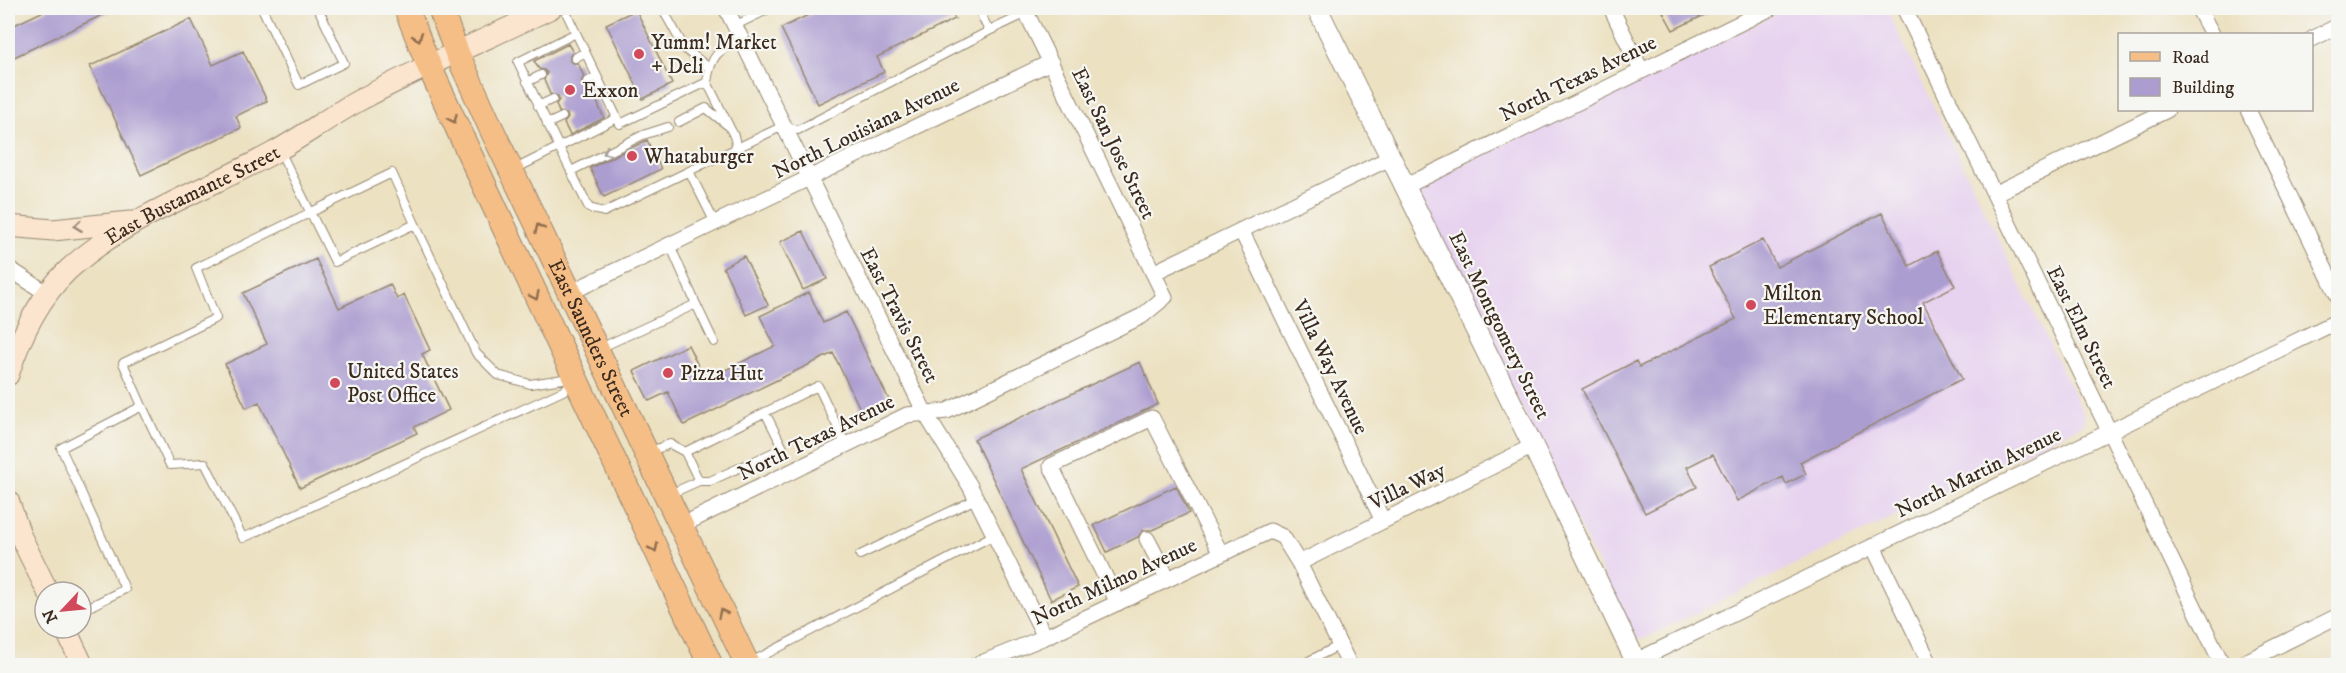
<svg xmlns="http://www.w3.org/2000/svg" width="2346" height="673" viewBox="0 0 2346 673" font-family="'IM FELL DW Pica',serif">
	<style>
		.built { fill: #e7d2ef }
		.building { fill: #ac9dd0 }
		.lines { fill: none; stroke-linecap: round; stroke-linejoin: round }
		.service-casing { stroke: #948670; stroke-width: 10 }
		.minor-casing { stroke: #948670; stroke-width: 17 }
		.tertiary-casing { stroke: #948670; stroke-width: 22 }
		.secondary-casing { stroke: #948670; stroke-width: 23 }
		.primary-casing { stroke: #948670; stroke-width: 26 }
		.service { stroke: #fff; stroke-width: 8 }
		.minor { stroke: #fff; stroke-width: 15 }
		.tertiary { stroke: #fff; stroke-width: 20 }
		.secondary { stroke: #fbe5cf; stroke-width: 21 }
		.primary { stroke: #f6be87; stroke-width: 24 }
		.oneway { stroke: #8f6d4d }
		.oneway2 { stroke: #a79f9a }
		.oneway3 { stroke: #9b8876 }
		.poi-dot { fill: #d1495b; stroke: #f6f6f2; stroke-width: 2 }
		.labels { text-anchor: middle; stroke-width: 4.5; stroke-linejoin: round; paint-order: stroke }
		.poi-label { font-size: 21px; fill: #3b2a1e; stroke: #f6f6f2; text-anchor: start }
		.street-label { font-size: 21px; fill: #3b2a1e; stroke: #f6f6f2 }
	</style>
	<rect width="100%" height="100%" fill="#f6f6f2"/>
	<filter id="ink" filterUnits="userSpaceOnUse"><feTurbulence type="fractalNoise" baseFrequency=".0167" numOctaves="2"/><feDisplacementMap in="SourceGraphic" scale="12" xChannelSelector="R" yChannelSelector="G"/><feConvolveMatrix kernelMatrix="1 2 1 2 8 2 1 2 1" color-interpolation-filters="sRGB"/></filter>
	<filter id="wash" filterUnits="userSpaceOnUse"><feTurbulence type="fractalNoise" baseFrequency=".008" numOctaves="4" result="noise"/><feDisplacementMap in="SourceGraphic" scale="24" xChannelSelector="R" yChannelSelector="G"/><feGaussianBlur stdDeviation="1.35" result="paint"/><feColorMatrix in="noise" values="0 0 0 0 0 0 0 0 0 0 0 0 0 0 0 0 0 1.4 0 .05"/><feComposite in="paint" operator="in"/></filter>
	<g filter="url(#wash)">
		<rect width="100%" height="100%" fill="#ece1c1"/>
		<path class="built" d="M 1789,8 L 1886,8 L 2085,417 L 2082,425 L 1643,639 L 1638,639 L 1634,637 L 1416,194 L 1417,188 L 1421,184 Z"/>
		<g id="blocks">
			<path class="building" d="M 50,8 L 117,8 L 8,60 L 8,28 Z
				M 823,8 L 949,8 L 955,19 L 877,57 L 884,72 L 818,104 L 781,28 Z
				M 1661,8 L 1719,8 L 1673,30 Z
				M 636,10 L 672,84 L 643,99 L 606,24 Z
				M 191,19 L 213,65 L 243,51 L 267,101 L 236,116 L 241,128 L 141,175 L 90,66 Z
				M 568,44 L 573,52 L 570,56 L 570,61 L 573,63 L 578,63 L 584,77 L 582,80 L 582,85 L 585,87 L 590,87 L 604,118 L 570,135 L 564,123 L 568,118 L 567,114 L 559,112 L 556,104 L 559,100 L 558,96 L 550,94 L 544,80 L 547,73 L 544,70 L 539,69 L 534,61 Z
				M 647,140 L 661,169 L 604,197 L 590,168 Z
				M 1882,213 L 1909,266 L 1937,251 L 1955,286 L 1923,302 L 1962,379 L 1800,462 L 1806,474 L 1786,484 L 1783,477 L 1737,501 L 1713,454 L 1687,467 L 1697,487 L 1645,513 L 1582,389 L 1636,361 L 1639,367 L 1736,319 L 1709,267 L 1763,240 L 1777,267 Z
				M 803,231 L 827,279 L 803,290 L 780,242 Z
				M 744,256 L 768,305 L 746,315 L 723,267 Z
				M 316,259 L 339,308 L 390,284 L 397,299 L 404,295 L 430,350 L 422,354 L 449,410 L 414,427 L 417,433 L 300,488 L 259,402 L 246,408 L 225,364 L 267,344 L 243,293 Z
				M 809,292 L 823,323 L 846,312 L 890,402 L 863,415 L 833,353 L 684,425 L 668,392 L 649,401 L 634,371 L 688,345 L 705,380 L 775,346 L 760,316 Z
				M 1140,362 L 1158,404 L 1021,469 L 1078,587 L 1051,600 L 974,439 Z
				M 1176,486 L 1189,513 L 1152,530 L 1143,530 L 1138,537 L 1107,552 L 1094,525 Z"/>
		</g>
	</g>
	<g filter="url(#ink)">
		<use href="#blocks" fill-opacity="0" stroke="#948670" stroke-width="1.5"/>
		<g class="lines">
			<defs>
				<path id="service" d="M 262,8 L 299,85 L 344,63 L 318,8
					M 564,8 L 576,33
					M 662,8 L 685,49 L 709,68
					M 734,26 L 771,8
					M 989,31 L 1027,13
					M 575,58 L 585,52
					M 527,82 L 541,75
					M 587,82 L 597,76
					M 707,82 C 711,54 718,51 741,39
					M 538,106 L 553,99
					M 679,122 L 706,108 L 727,125
					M 547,124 L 562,117
					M 8,142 L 11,140
					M 737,148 L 783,126 L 798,130 L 989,31 L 978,8
					M 280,151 L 335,262 L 415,224 L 476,353 L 498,375 L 530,384 L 570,378
					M 513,170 L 559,147 L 589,208 L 604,212 L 737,148 L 734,136 L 707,82 L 620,124 L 576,33 L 518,62 L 559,147 L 617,118
					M 571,171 L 643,135 L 668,127
					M 689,171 L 715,223
					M 696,304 L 714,342
					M 600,348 L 696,304 L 670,245
					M 142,406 L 123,363 L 216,318 L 196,268 L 392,173 L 415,224
					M 648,452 L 670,444 L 685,452
					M 699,481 L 710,481 L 783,448 L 765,412
					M 670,494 L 699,481 L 685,452 L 818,386 L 846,445
					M 860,555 L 976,499
					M 81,611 L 125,589 L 61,448 L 142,406 L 170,465 L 205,463 L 243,538 L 565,390 L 571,382
					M 751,662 L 994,535
					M 1299,666 L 1340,645"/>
				<path id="minor" d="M 726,8 L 925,413 L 970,486 L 1045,637
					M 1611,8 L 1641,70
					M 1904,8 L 2223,666
					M 2198,8 L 2212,34
					M 2312,39 L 2338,26
					M 2248,110 L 2338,296
					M 1404,187 L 1771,8
					M 1994,194 L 2167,110
					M 1241,230 L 1383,521
					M 8,268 L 48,294
					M 1153,273 L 1390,158
					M 569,293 L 1051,62
					M 680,526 L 907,415 L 947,411 L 1142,316 L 1165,297 L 1024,8
					M 1147,539 L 1168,579
					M 1873,546 L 1931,666
					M 1299,563 L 1533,446
					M 1118,603 L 1051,466 L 1152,418 L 1221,554
					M 1636,661 L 2338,321
					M 974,666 L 1045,637 L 1270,531 L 1283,537 L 1299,563 L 1350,666
					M 2237,666 L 2338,616"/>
				<path id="tertiary" d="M 1317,8 L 1533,446 L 1638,666"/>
				<g id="secondary">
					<path d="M 8,226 L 53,230 L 130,222"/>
					<path id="s1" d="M 8,375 C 20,337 39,298 68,270 C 127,216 204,191 273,153 C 302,137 329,117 358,101 C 421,67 487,39 551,8"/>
					<path d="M 8,500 L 21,537 L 48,592"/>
					<path d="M 65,628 L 83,666"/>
				</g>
				<g id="primary">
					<path d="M 406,8 L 429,66 L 463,140 L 711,666"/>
					<path id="s2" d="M 440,8 L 457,53 L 491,128 L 748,666"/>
				</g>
			</defs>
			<use href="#service" class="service-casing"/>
			<use href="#minor" class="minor-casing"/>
			<use href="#tertiary" class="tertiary-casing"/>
			<use href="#secondary" class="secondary-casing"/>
			<use href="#primary" class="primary-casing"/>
			<use href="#service" class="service"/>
			<use href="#minor" class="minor"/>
			<use href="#tertiary" class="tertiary"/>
			<use href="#secondary" class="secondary"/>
			<use href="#primary" class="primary"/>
		</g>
		<defs><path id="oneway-chevron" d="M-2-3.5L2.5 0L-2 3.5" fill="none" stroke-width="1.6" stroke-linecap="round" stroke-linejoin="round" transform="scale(1.5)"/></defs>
		<g class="oneway">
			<use href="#oneway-chevron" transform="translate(418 37) rotate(69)"/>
			<use href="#oneway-chevron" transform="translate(453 119) rotate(65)"/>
			<use href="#oneway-chevron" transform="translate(539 228) rotate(-115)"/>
			<use href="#oneway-chevron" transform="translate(535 296) rotate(65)"/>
			<use href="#oneway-chevron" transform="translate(654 548) rotate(64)"/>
			<use href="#oneway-chevron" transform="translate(722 613) rotate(-116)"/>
		</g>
		<use class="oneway2" href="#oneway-chevron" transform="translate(607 152) rotate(154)"/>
		<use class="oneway3" href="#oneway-chevron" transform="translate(78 226) rotate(173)"/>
	</g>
	<g class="poi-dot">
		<circle cx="639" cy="54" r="6"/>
		<circle cx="570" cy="90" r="6"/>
		<circle cx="632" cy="156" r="6"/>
		<circle cx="1751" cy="305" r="6"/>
		<circle cx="668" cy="373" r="6"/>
		<circle cx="335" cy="383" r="6"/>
	</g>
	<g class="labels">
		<g class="poi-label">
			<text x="651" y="49">Yumm! Market<tspan x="651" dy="24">+ Deli</tspan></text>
			<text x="582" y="97">Exxon</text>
			<text x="644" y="163">Whataburger</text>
			<text x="1763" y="300">Milton<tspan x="1763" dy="24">Elementary School</tspan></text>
			<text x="347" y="378">United States<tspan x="347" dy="24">Post Office</tspan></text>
			<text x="680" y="380">Pizza Hut</text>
		</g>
		<g class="street-label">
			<text transform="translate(1578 78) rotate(-26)" y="7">North Texas Avenue</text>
			<text transform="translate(866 128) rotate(-26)" y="7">North Louisiana Avenue</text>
			<text transform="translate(1114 143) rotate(64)" y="7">East San Jose Street</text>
			<text dy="7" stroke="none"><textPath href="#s1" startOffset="268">East Bustamante Street</textPath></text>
			<text transform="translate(900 315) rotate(63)" y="7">East Travis Street</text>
			<text transform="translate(1500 325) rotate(64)" y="7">East Montgomery Street</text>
			<text transform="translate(2082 327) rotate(64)" y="7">East Elm Street</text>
			<text dy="7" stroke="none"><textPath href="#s2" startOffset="363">East Saunders Street</textPath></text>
			<text transform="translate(1331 367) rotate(64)" y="7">Villa Way Avenue</text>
			<text transform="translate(816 437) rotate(-26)" y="7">North Texas Avenue</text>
			<text transform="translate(1978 472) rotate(-26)" y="7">North Martin Avenue</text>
			<text transform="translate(1407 486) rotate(-26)" y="7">Villa Way</text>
			<text transform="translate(1114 581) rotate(-25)" y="7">North Milmo Avenue</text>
		</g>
	</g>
	<rect width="2346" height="673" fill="none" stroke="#f6f6f2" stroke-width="30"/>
	<rect x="2118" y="33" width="195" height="78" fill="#f6f6f2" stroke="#aba49d" stroke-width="1.5"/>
	<rect x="2130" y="52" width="30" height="9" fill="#f6be87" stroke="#aba49d" stroke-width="1.5"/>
	<text x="2172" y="63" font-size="18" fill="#3b2a1e">Road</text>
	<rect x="2130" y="78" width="30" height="18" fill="#ac9dd0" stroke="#aba49d" stroke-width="1.5"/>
	<text x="2172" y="93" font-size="18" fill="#3b2a1e">Building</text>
	<g transform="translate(63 610) rotate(244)"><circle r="28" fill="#f6f6f2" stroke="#aba49d" stroke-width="1.5"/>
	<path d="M0-4.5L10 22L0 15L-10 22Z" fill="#d1495b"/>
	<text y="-9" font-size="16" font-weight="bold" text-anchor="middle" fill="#3b2a1e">N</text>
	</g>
</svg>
